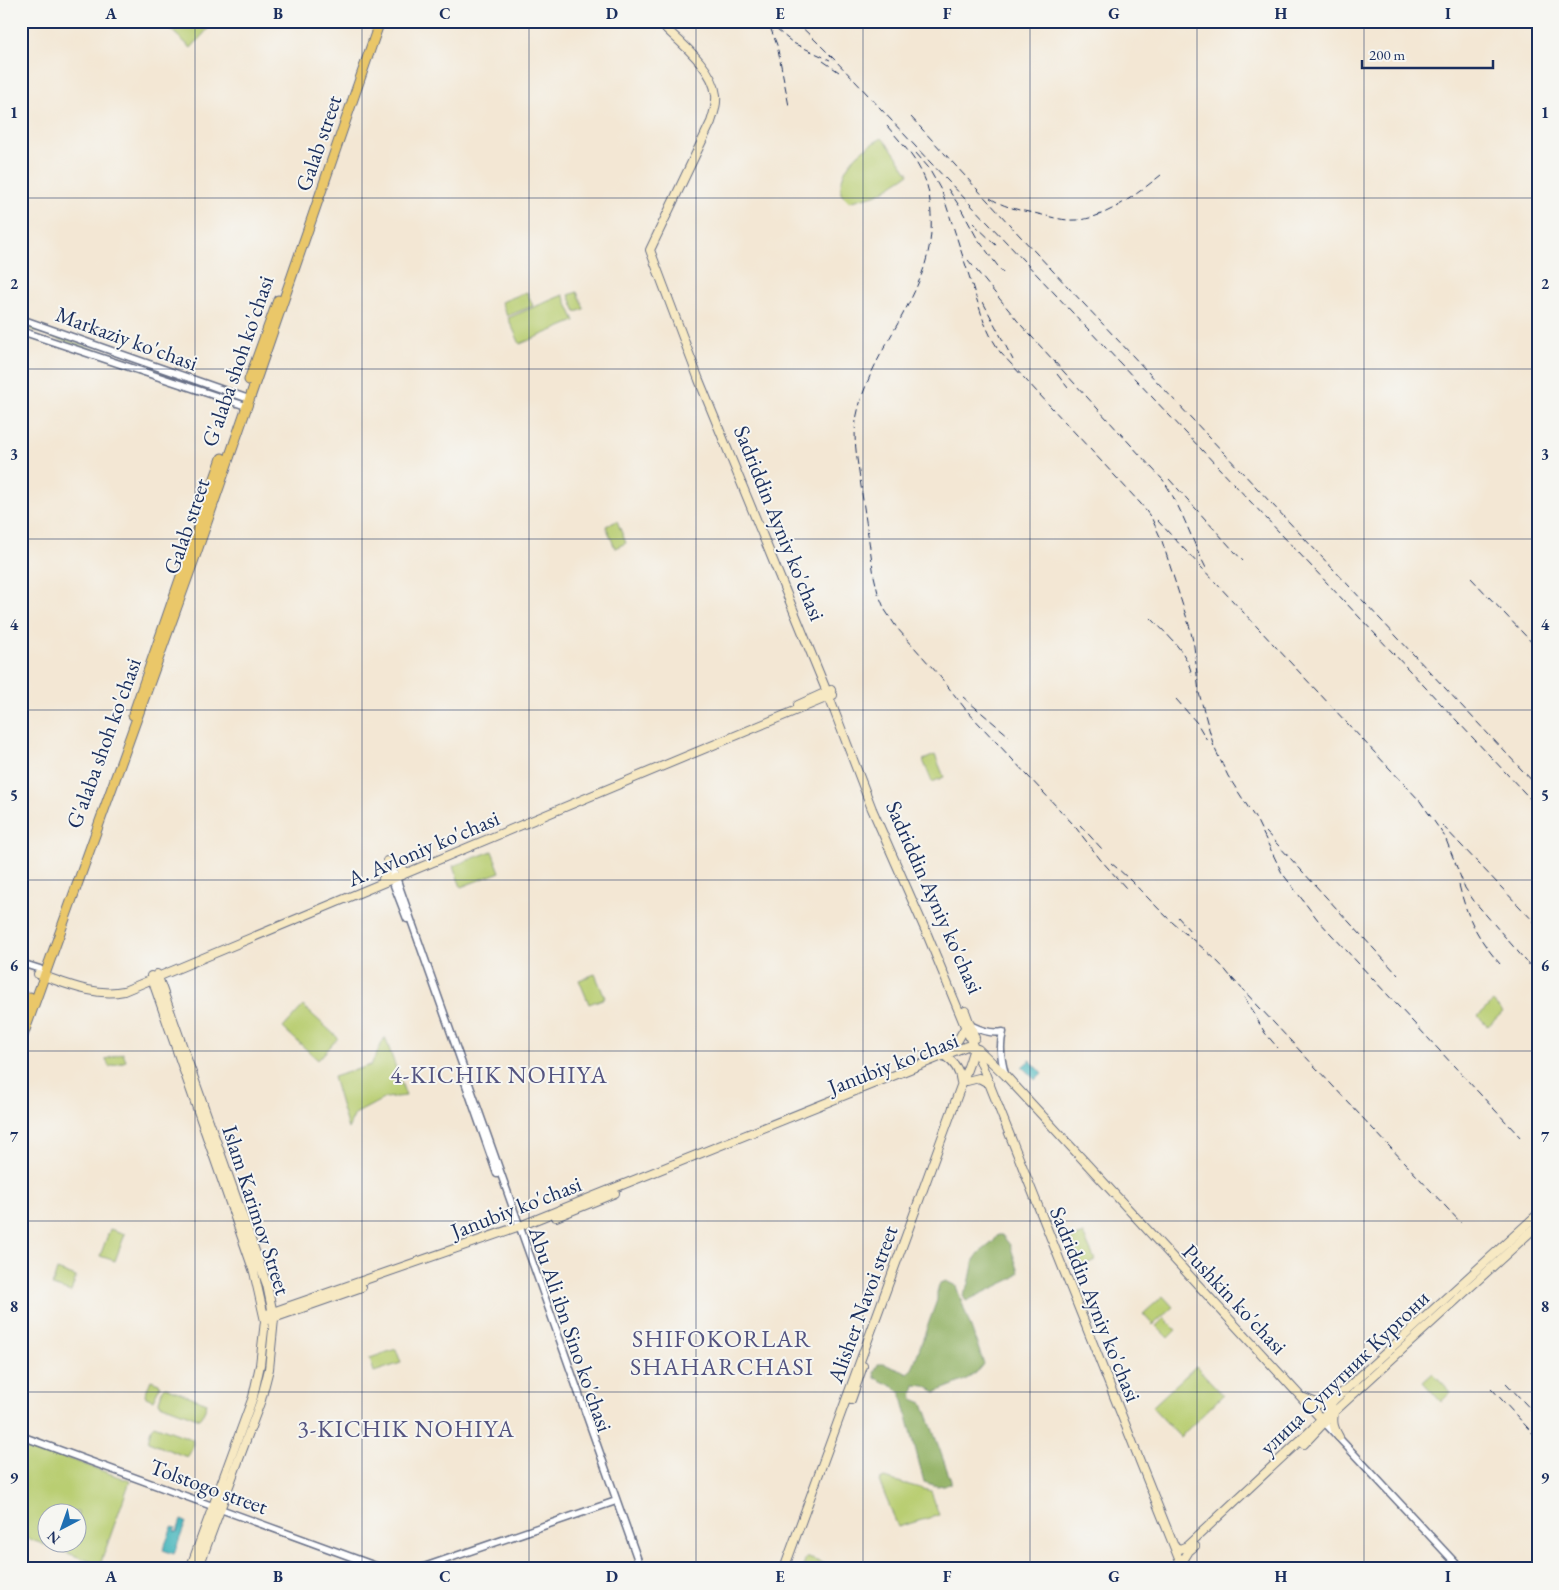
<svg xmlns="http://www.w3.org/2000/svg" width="1559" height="1590" viewBox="0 0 1559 1590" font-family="'EB Garamond',serif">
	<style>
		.green { fill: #b9ce72; stroke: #6a7e68; fill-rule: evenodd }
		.forest { fill: #92b164; stroke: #567061 }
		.water { fill: #45b5bb; stroke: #30728c }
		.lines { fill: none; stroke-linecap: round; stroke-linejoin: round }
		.tertiary-casing { stroke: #676f87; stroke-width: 9 }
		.secondary-casing { stroke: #676f87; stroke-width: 10 }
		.primary-casing { stroke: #676f87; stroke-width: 11 }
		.tertiary { stroke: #fff; stroke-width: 6 }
		.secondary { stroke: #f7e9c3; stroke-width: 8 }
		.primary { stroke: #eac769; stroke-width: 9 }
		.rail { stroke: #1b2f5e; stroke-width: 1; stroke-dasharray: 8 4; stroke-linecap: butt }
		.grid { fill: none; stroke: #1b2f5e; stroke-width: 1; stroke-opacity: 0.55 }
		.labels { text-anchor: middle; stroke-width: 4; stroke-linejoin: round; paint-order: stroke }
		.street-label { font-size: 22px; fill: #1b2f5e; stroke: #f6f6f2 }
		.neighbourhood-label { font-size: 24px; letter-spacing: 1px; fill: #545480; stroke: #f6f6f2 }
		.neatline { fill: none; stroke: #1b2f5e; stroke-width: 2 }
		.grid-label { font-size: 16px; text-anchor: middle; font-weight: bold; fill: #1b2f5e }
	</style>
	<rect width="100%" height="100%" fill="#f6f6f2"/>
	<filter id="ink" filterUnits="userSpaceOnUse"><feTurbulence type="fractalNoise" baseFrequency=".02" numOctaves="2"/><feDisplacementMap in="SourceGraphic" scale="10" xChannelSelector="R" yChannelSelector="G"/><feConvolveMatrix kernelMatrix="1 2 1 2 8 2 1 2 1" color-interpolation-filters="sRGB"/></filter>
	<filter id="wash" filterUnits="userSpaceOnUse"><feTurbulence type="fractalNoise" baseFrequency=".0096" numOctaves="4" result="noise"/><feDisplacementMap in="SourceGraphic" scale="20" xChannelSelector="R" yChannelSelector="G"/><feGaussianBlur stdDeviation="1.12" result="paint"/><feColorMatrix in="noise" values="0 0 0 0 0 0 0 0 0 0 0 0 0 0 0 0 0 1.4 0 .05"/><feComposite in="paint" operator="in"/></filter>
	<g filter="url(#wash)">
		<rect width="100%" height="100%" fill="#f3e7d4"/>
		<path class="green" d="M 161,21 L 215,21 L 191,48 Z
			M 882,138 L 893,151 L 909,174 L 878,194 L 849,202 L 841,194 C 839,166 860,150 882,138 Z
			M 527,292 L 533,306 L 507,316 L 501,302 Z
			M 577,292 L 584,309 L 576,312 L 569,295 Z
			M 563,295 L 575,321 L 520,344 L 508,318 Z
			M 21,323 L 198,386 L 199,387 L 197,388 L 21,326 Z
			M 617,521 L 626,543 L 615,548 L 606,526 Z
			M 935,755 L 944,777 L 932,782 L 923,760 Z
			M 492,851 L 500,872 L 461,887 L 453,866 Z
			M 595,974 L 605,998 L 589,1004 L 579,980 Z
			M 1493,1002 L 1503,1012 L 1488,1026 L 1478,1016 Z
			M 303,1006 L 338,1038 L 318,1060 L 283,1028 Z
			M 385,1037 L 406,1096 L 385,1098 L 355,1114 L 348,1129 L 333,1077 L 371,1065 Z
			M 123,1053 L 126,1061 L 109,1067 L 106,1059 Z
			M 110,1229 L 125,1234 L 115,1261 L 100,1256 Z
			M 1083,1234 L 1095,1260 L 1082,1266 L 1070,1239 Z
			M 57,1270 L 76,1277 L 71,1292 L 52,1286 Z
			M 1163,1296 L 1173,1307 L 1153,1325 L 1143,1314 Z
			M 1164,1318 L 1176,1330 L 1168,1338 L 1156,1326 Z
			M 396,1349 L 401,1363 L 374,1372 L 370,1358 Z
			M 1196,1366 L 1223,1395 L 1180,1437 L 1152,1407 Z
			M 1433,1373 L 1451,1392 L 1441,1402 L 1423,1382 Z
			M 151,1380 L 159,1383 L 160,1386 L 153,1400 L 146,1397 L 145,1394 Z
			M 166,1387 L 207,1403 L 202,1417 L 200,1419 L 160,1404 L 159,1401 L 163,1388 Z
			M 154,1425 L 192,1439 C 194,1444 191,1453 187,1457 L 148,1442 L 151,1428 Z
			M 21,1441 L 130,1481 L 100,1565 L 21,1536 ZM 48,1512 L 78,1512 L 78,1542 L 48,1542 Z
			M 884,1478 L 931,1491 L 939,1515 L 898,1527 L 879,1481 Z
			M 806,1557 L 825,1564 L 823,1569 L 802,1569 Z"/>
		<path class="forest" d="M 998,1235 L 1002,1235 L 1010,1245 L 1019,1272 L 1014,1278 L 966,1301 L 963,1296 L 969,1284 L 974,1260 L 979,1253 L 993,1242 Z
			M 946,1281 L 956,1286 L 984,1364 C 975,1379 952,1385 936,1392 L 925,1386 L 915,1385 L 912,1396 L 913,1399 L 923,1403 L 951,1481 L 951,1484 L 937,1486 L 924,1482 L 901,1393 L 894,1387 L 875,1378 L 874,1373 L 878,1364 L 884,1364 L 907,1373 L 912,1369 L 937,1300 L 937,1292 L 940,1283 Z"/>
		<path class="water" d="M 1030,1060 L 1042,1073 L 1035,1080 L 1022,1067 Z
			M 181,1520 L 186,1522 L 174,1554 L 163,1550 L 172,1527 L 176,1528 L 174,1531 L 177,1532 Z"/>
	</g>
	<g filter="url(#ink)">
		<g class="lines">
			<defs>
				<path id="tertiary" d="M 21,319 L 249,399
					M 21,331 L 246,406
					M 390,869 L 395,874 L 400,889 L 641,1569
					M 390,875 L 407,919
					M 21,963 L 40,969
					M 972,1026 C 982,1031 992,1034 1003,1032 C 999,1046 1001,1060 1005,1074
					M 465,1082 L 497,1174
					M 1325,1423 L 1461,1569
					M 21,1436 L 384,1569
					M 418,1569 L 616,1501"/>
				<path id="secondary" d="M 658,21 C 677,40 713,66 716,95 C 717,104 714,113 711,122 L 650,250 L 699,380 L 829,697 L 872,809 L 927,934 L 974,1048 L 969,1064 L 784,1569
					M 798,705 L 831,690
					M 383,879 L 388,870 L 387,861 L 404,870
					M 38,974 C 65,983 94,997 124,991 L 833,695
					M 157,974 L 267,1285 L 274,1319 L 269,1369 L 261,1400 L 198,1569
					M 151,976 L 254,1272 L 265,1321 L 260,1365 L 253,1397 L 190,1569
					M 965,1011 L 975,1038
					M 948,1051 L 958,1040 L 966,1026
					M 977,1053 L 1181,1564
					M 946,1057 C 955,1063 960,1072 961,1082
					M 967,1081 L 979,1078 L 990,1084
					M 556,1217 L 615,1193
					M 264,1315 L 520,1226 L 967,1046 L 978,1049 L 1005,1075 L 1325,1423
					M 265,1321 L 362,1287
					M 1304,1398 L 1319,1404 L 1333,1401
					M 851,1400 L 863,1366
					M 1334,1413 C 1332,1423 1334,1429 1339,1437
					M 1304,1444 L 1336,1410 L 1538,1225
					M 1174,1546 L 1180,1549 L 1187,1546 L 1306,1435 L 1322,1419 L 1333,1401 L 1538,1214
					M 1181,1564 L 1189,1551 L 1195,1546"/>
				<path id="primary" d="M 249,380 L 278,300
					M 133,715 L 222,458
					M 21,1022 L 30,997
					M 21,1041 L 197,551 L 380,21"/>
			</defs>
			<use href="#tertiary" class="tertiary-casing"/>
			<use href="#secondary" class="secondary-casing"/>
			<use href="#primary" class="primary-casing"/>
			<use href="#tertiary" class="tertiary"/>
			<use href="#secondary" class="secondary"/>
			<use href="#primary" class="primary"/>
			<path class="rail" d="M 766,21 L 793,43 L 830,60
				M 795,21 C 833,56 868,95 903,133 C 938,171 973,207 1008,244 L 1538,807
				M 770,27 L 777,45 L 789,106
				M 823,61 L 839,72
				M 911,117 L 1021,237 L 1538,787
				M 887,126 C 899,140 913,155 921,171 C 929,185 930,199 931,215 C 936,292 872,343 857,415 C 852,438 858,463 861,486 C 865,516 870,546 874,576 L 878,593 L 885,610 L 897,628 L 938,674 L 967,711 L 1073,824 L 1100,859 L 1126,888
				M 916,153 L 928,167 L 942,192 L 984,322 L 991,337 L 1000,352 L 1141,504 L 1152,519 L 1162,541 L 1190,628 L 1194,646 L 1199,693 L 1214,747 L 1228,776 L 1257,821 L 1282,873 L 1318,920 L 1521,1138
				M 948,189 L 960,207 L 977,238 L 1003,273
				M 990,198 C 1004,207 1018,210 1034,213 C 1048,216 1062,221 1076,220 C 1106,219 1138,193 1161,175
				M 973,223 L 998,247
				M 968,260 L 1021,325 L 1163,480 C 1182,508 1191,539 1206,568
				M 983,302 L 1013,360
				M 1057,374 L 1068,388
				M 1169,479 L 1243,561
				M 1157,520 L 1420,801 L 1445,837 L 1465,888 L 1474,901 L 1538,975
				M 1471,578 L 1538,649
				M 1151,618 C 1167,635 1188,652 1192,676
				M 963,697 L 1009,736
				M 1176,699 L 1197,723 L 1207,740
				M 1080,825 L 1102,849
				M 1442,825 L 1538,926
				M 1266,832 L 1398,975
				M 1111,863 C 1133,881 1151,902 1172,922 C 1193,941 1219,958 1235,983
				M 1459,885 C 1468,920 1477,937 1500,964
				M 1178,917 L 1190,931
				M 1231,977 L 1461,1223
				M 1244,997 L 1265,1033 L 1278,1048
				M 1506,1383 L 1538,1417
				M 1491,1388 L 1538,1439"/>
		</g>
	</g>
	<path class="grid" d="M 195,21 L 195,1569M 362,21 L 362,1569M 529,21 L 529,1569M 696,21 L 696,1569M 863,21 L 863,1569M 1030,21 L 1030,1569M 1197,21 L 1197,1569M 1364,21 L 1364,1569M 21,198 L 1538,198M 21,369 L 1538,369M 21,539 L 1538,539M 21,710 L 1538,710M 21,880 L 1538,880M 21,1051 L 1538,1051M 21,1221 L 1538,1221M 21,1392 L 1538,1392"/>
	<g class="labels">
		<g class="street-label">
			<text transform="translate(318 143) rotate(-71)" y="8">Galab street</text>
			<text transform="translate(127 338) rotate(20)" y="8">Markaziy ko'chasi</text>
			<text transform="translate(237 361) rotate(-71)" y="8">G'alaba shoh ko'chasi</text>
			<text transform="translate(780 523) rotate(68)" y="8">Sadriddin Ayniy ko'chasi</text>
			<text transform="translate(186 526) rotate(-71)" y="8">Galab street</text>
			<text transform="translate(103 743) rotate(-70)" y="8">G'alaba shoh ko'chasi</text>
			<text transform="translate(423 848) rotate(-23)" y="8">A. Avloniy ko'chasi</text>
			<text transform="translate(935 897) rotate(66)" y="8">Sadriddin Ayniy ko'chasi</text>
			<text transform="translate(893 1063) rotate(-21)" y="8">Janubiy ko'chasi</text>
			<text transform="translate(516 1207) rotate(-21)" y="8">Janubiy ko'chasi</text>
			<text transform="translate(257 1210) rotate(72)" y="8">Islam Karimov Street</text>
			<text transform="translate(1235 1299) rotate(47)" y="8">Pushkin ko'chasi</text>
			<text transform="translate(862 1304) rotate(-70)" y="8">Alisher Navoi street</text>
			<text transform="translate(1096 1304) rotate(68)" y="8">Sadriddin Ayniy ko'chasi</text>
			<text transform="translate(571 1329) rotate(71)" y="8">Abu Ali ibn Sino ko'chasi</text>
			<text transform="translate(1344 1372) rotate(-44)" y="8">улица Супутник Кургони</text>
			<text transform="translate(209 1486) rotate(20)" y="8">Tolstogo street</text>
		</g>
		<g class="neighbourhood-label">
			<text x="499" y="1083">4-KICHIK NOHIYA</text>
			<text x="722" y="1347">SHIFOKORLAR<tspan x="722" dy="28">SHAHARCHASI</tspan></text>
			<text x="406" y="1437">3-KICHIK NOHIYA</text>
		</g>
	</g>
	<rect width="1559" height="1590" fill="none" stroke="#f6f6f2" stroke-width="55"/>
	<g transform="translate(62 1528) rotate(221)"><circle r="24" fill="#f6f6f2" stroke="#9ea6b7"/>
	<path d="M0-4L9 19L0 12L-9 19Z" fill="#1f6fb2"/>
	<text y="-8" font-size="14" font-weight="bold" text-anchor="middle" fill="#1b2f5e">N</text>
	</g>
	<path d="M1362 60v8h131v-8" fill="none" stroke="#1b2f5e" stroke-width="2.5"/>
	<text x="1369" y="60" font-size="15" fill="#1b2f5e" stroke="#f6f6f2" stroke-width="4" paint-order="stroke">200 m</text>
	<rect x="28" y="28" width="1504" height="1534" class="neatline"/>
	<g class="grid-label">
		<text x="111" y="19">A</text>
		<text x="278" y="19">B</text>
		<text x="445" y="19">C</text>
		<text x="612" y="19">D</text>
		<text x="780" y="19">E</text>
		<text x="947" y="19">F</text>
		<text x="1114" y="19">G</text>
		<text x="1281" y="19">H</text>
		<text x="1448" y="19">I</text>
		<text x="14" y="118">1</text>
		<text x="1545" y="118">1</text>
		<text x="14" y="289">2</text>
		<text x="1545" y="289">2</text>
		<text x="14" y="460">3</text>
		<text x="1545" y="460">3</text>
		<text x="14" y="630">4</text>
		<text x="1545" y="630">4</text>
		<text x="14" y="801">5</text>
		<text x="1545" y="801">5</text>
		<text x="14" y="971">6</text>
		<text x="1545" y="971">6</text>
		<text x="14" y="1142">7</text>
		<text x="1545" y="1142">7</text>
		<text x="14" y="1312">8</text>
		<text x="1545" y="1312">8</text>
		<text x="14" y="1483">9</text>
		<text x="1545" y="1483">9</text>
		<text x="111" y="1582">A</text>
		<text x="278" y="1582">B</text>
		<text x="445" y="1582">C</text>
		<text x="612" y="1582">D</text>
		<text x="780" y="1582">E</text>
		<text x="947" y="1582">F</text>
		<text x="1114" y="1582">G</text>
		<text x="1281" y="1582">H</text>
		<text x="1448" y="1582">I</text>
	</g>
</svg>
